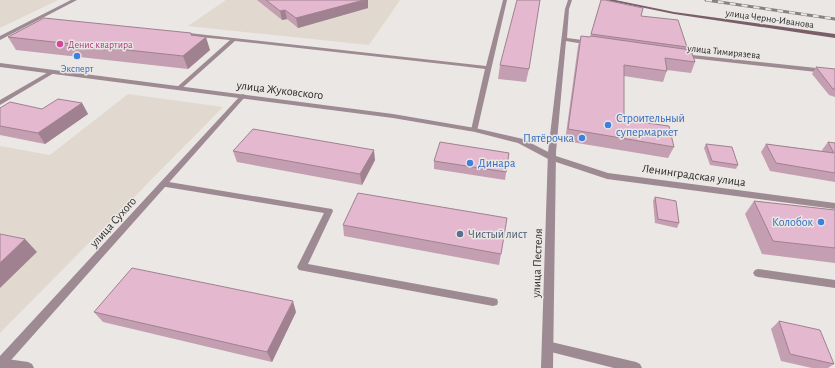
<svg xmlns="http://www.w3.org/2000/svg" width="835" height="368" viewBox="0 0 835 368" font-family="'Alegreya Sans',sans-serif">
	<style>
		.built { fill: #e1d9d0 }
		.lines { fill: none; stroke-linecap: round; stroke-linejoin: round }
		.service { fill: #9e8a92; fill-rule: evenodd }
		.minor { fill: #9e8a92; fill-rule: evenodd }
		.tertiary { fill: #9e8a92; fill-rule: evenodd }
		.secondary { fill: #795e6a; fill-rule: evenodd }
		.rail-casing { stroke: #858381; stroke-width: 3 }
		.rail { stroke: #eae7e4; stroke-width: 2; stroke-dasharray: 6; stroke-linecap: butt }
		.wall { fill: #c49eb1 }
		.shaded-wall { fill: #a08190 }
		.building { fill: #e4b8ce; stroke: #a08190 }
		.hotel-dot { fill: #d1479c; stroke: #eae7e4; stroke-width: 1.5 }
		.shop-dot { fill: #3f7fe0; stroke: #eae7e4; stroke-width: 1.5 }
		.service-dot { fill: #5c6f8a; stroke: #eae7e4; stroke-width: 1.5 }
		.labels { text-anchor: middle; stroke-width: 3; stroke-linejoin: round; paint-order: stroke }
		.far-street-label { font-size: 10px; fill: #2b2a29; stroke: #eae7e4 }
		.far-hotel-label { font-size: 10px; fill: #b23c85; stroke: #eae7e4; text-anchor: start }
		.far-shop-label { font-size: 10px; fill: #366cbe; stroke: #eae7e4 }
		.street-label { font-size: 12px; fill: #2b2a29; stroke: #eae7e4 }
		.shop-label { font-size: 12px; fill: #366cbe; stroke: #eae7e4; text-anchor: start }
		.service-label { font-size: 12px; fill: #4e5e75; stroke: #eae7e4; text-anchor: start }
	</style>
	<rect width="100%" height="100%" fill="#eae7e4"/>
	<path class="built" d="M 0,0 L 58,0 L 0,28 Z
		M 226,0 L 400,0 L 369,45 L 188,26 Z
		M 128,94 L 223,107 L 0,333 L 0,146 L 50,155 Z"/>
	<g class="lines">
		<path class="service" d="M 503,0 L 507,0 L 477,131 L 473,131 L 471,130 L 485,69 L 461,66 L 235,41 L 181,89 L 179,90 L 176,88 L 230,40 L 178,35 L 177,34 L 180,32 L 486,66 Z
			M 52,70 L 54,71 L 54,73 L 0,105 L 0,100 Z
			M 163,181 L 332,209 L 333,211 L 308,264 L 493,298 L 497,299 L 498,302 L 497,305 L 493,306 L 299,270 L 297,267 L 324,213 L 160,186 L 159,184 Z
			M 758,269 L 835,280 L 835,288 L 758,277 L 755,276 L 753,273 L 755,270 Z
			M 547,341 L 636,362 L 640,364 L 642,368 L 614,368 L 547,351 L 543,350 L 542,346 L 543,342 Z
			M 0,358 L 28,362 L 32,364 L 34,368 L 0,368 Z"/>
		<path class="minor" d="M 71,0 L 77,0 L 0,40 L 0,36 Z
			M 568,0 L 572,0 L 569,9 L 567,38 L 590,41 L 593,43 L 590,45 L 566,41 L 556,152 L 553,368 L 541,368 L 548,152 L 565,9 Z
			M 683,54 L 835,70 L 835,74 L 681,57 L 681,55 Z
			M 243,94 L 246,96 L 245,97 L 4,368 L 0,368 L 0,356 L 241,95 Z"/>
		<path class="tertiary" d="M 0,63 L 393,114 L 475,128 L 523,139 L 556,156 L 608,173 L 835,203 L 835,209 L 607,179 L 550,160 L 518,143 L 475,132 L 393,118 L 0,67 Z"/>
		<path class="secondary" d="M 606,0 L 615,0 L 674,12 L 835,34 L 835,38 L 674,14 Z"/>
		<defs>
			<path id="rail" d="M 706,0 L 835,19"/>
		</defs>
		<use href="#rail" class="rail-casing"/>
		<use href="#rail" class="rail"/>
	</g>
	<path class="wall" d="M 257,0 L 368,0 L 368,8 L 298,28 L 287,19 L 282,20 Z
		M 601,0 L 641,16 L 687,47 L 686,49 L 695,62 L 691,73 L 667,70 L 663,82 L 624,76 L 624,120 L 674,147 L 668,158 L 565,141 L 578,46 L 581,36 L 590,37 Z
		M 192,35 L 210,50 L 188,69 L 16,50 L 8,37 Z
		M 500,65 L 529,69 L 526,82 L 498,79 Z
		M 816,67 L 835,69 L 835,97 L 829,95 L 812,74 Z
		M 82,103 L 88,114 L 45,144 L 0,135 L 0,108 L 42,109 Z
		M 828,142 L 835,143 L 835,182 L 770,171 L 761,152 L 766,144 L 822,151 L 822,150 Z
		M 706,144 L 738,165 L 736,169 L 710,165 L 704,148 Z
		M 233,151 L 375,160 L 362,185 L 237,162 Z
		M 509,153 L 505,180 L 434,169 L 434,161 Z
		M 655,197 L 679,223 L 677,228 L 655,223 L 653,201 Z
		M 754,201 L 835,210 L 835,263 L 762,254 L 745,214 Z
		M 343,225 L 501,254 L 499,265 L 344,236 Z
		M 94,312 L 296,312 L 272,362 L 103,322 Z
		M 779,321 L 834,364 L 828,368 L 812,368 L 781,361 L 771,329 Z"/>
	<path class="shaded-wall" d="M 364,0 L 368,0 L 368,8 L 298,28 L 296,18 Z
		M 285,10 L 287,19 L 282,20 L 280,11 Z
		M 191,33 L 195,45 L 206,37 L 210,50 L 188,69 L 183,56 L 191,35 Z
		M 82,103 L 88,114 L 45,144 L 38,133 Z
		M 374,150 L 375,160 L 362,185 L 360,174 Z
		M 25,239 L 37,252 L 0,288 L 0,263 Z
		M 293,301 L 296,312 L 272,362 L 267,352 Z"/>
	<path class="building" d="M 266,0 L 364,0 L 296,18 L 285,10 L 280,11 Z
		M 517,0 L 540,0 L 529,69 L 500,65 Z
		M 601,0 L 605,0 L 643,8 L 641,16 L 678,20 L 687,47 L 591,34 Z
		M 44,18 L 191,33 L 191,35 L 206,37 L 183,56 L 8,37 Z
		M 581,36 L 590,37 L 591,36 L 691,50 L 695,62 L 665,58 L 667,71 L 624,65 L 624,120 L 669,126 L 674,147 L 568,129 Z
		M 816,67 L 835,69 L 835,89 L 833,89 Z
		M 58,99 L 82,103 L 38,133 L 0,126 L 0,108 L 10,102 L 42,109 Z
		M 253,129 L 374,150 L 360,174 L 233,151 Z
		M 440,142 L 509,153 L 506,172 L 434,161 Z
		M 828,142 L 835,143 L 835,173 L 776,163 L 766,144 L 834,153 Z
		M 706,144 L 732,147 L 738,165 L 712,161 Z
		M 358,193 L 507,218 L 501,254 L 343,225 Z
		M 655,197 L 676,201 L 679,223 L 658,219 Z
		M 754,201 L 835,210 L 835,248 L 773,241 Z
		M 0,234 L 25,239 L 0,263 Z
		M 132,268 L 293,301 L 267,352 L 94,312 Z
		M 779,321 L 820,330 L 834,364 L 790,354 Z"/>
	<circle class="hotel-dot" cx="60" cy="44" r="4"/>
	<g class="shop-dot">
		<circle cx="77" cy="56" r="4"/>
		<circle cx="608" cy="125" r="4"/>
		<circle cx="582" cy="138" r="4"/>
		<circle cx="470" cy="163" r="4"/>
		<circle cx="821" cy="222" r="4"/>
	</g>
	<circle class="service-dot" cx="460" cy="234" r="4"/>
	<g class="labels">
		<g class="far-street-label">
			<text transform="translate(770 18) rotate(8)" y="4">улица Черно-Иванова</text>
			<text transform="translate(724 51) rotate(6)" y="4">улица Тимирязева</text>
		</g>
		<g class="far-hotel-label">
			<text x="68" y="48">Денис квартира</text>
		</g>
		<g class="far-shop-label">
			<text x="77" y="72">Эксперт</text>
		</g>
		<g class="street-label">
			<text transform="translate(280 90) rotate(7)" y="4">улица Жуковского</text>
			<text transform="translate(694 175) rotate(8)" y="4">Ленинградская улица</text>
			<text transform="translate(113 222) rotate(-48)" y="4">улица Сухого</text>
			<text transform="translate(537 263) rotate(-88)" y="4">улица Пестеля</text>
		</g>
		<g class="shop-label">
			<text x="616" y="122">Строительный<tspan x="616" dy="14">супермаркет</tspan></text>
			<text x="574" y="142" text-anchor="end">Пятёрочка</text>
			<text x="478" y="167">Динара</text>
			<text x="813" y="226" text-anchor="end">Колобок</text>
		</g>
		<g class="service-label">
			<text x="468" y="238">Чистый лист</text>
		</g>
	</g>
</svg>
